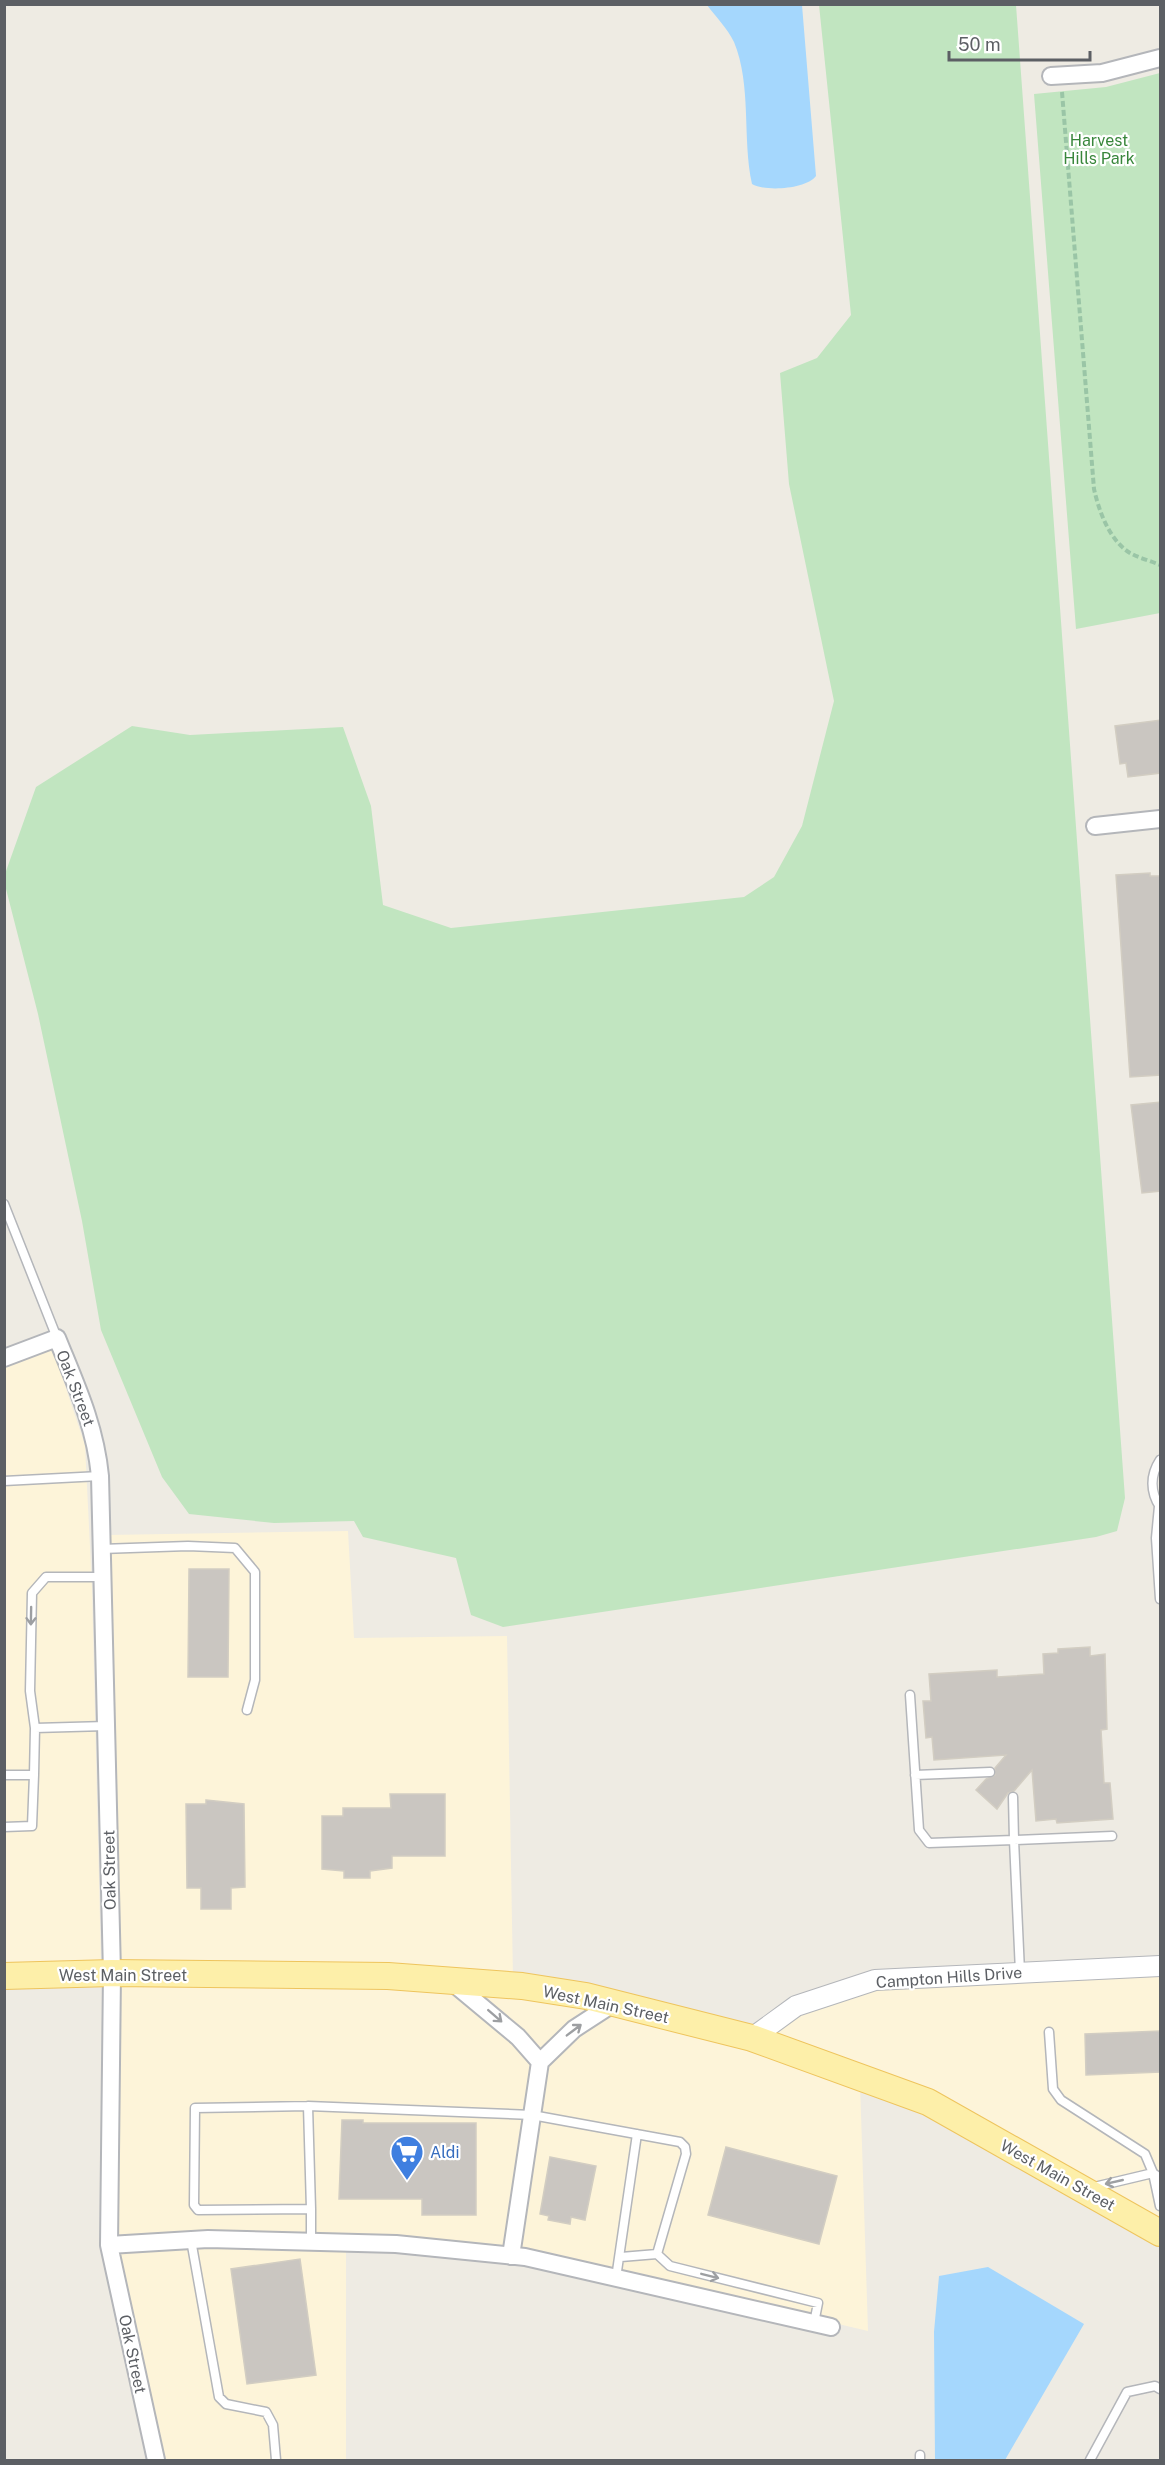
<svg xmlns="http://www.w3.org/2000/svg" width="1165" height="2465" viewBox="0 0 1165 2465" font-family="'Public Sans',sans-serif">
	<style>
		.commercial { fill: #fdf4d9 }
		.green { fill: #c1e5c0 }
		.water { fill: #a5d7fd }
		.building { fill: #cac6c1; stroke: #d2cdc2; stroke-width: 1.5 }
		.lines { fill: none; stroke-linecap: round; stroke-linejoin: round }
		.service-casing { stroke: #b4b6ba; stroke-width: 11 }
		.minor-casing { stroke: #b4b6ba; stroke-width: 20 }
		.tertiary-casing { stroke: #b4b6ba; stroke-width: 22 }
		.primary-casing { stroke: #eec45d; stroke-width: 28 }
		.path { stroke: #9ac5a6; stroke-width: 4; stroke-dasharray: 6 3; stroke-linecap: butt }
		.service { stroke: #fff; stroke-width: 8 }
		.minor { stroke: #fff; stroke-width: 16 }
		.tertiary { stroke: #fff; stroke-width: 20 }
		.primary { stroke: #fdefa9; stroke-width: 26 }
		.oneway { stroke: #9d9fa2 }
		.labels { text-anchor: middle; stroke-width: 4.5; stroke-linejoin: round; paint-order: stroke }
		.park-label { font-size: 16px; fill: #38863b; stroke: #fff }
		.street-label { font-size: 16px; fill: #5c5f64; stroke: #fff }
		.shop-label { font-size: 16px; fill: #366cbe; stroke: #fff; text-anchor: start }
	</style>
	<rect width="100%" height="100%" fill="#eeebe3"/>
	<path class="commercial" d="M 53,1350 L 85,1445 L 92,1588 L 101,1963 L 5,1965 L 4,1366 Z
		M 348,1531 L 354,1638 L 507,1636 L 513,1978 L 120,1964 L 107,1535 Z
		M 1160,1975 L 1160,2231 L 766,2034 L 811,2008 L 872,1988 Z
		M 121,1980 L 406,1983 L 541,1997 L 733,2040 L 860,2083 L 868,2331 L 528,2251 L 346,2233 L 346,2460 L 161,2459 L 116,2236 Z"/>
	<path class="green" d="M 819,5 L 1016,5 L 1125,1498 L 1117,1531 L 1096,1537 L 503,1627 L 471,1615 L 456,1558 L 363,1537 L 354,1521 L 274,1523 L 189,1514 L 162,1477 L 101,1330 L 82,1221 L 38,1014 L 5,885 L 5,874 L 36,787 L 132,726 L 190,735 L 343,727 L 371,806 L 383,905 L 451,928 L 744,897 L 774,877 L 802,826 L 834,701 L 789,484 L 780,373 L 817,358 L 851,315 Z
		M 1160,73 L 1160,613 L 1076,629 L 1034,94 L 1106,87 Z"/>
	<path class="water" d="M 707,5 L 802,5 L 816,176 C 806,189 766,192 752,184 C 742,138 752,86 734,42 C 728,29 715,16 707,5 Z
		M 988,2267 L 1084,2324 L 1005,2460 L 935,2460 L 934,2332 L 939,2276 Z"/>
	<path class="building" d="M 1161,720 L 1161,773 L 1128,777 L 1126,763 L 1120,764 L 1115,726 Z
		M 1150,873 L 1150,876 L 1161,876 L 1161,1075 L 1130,1077 L 1116,875 Z
		M 1161,1102 L 1161,1191 L 1142,1193 L 1131,1105 Z
		M 189,1569 L 229,1569 L 228,1677 L 188,1677 Z
		M 1090,1647 L 1090,1656 L 1105,1654 L 1107,1729 L 1101,1730 L 1104,1783 L 1110,1783 L 1113,1819 L 1057,1823 L 1056,1819 L 1036,1821 L 1032,1770 L 1014,1791 L 1008,1793 L 997,1809 L 976,1790 L 986,1779 L 995,1775 L 995,1768 L 1006,1755 L 934,1760 L 932,1737 L 926,1738 L 923,1701 L 931,1701 L 929,1674 L 997,1670 L 997,1677 L 1044,1674 L 1043,1654 L 1058,1653 L 1058,1649 Z
		M 390,1794 L 445,1794 L 445,1856 L 392,1856 L 392,1868 L 370,1871 L 370,1878 L 344,1878 L 344,1871 L 322,1869 L 322,1816 L 343,1816 L 343,1808 L 391,1808 Z
		M 206,1800 L 244,1804 L 245,1887 L 231,1888 L 231,1909 L 201,1909 L 201,1888 L 187,1888 L 186,1804 L 206,1804 Z
		M 1161,2031 L 1161,2072 L 1086,2075 L 1085,2034 Z
		M 342,2120 L 363,2120 L 363,2123 L 476,2123 L 476,2215 L 422,2215 L 422,2199 L 339,2199 Z
		M 726,2147 L 837,2176 L 819,2244 L 708,2215 Z
		M 550,2157 L 596,2166 L 585,2220 L 571,2217 L 570,2224 L 548,2220 L 549,2216 L 540,2214 Z
		M 300,2259 L 316,2375 L 247,2384 L 231,2269 Z"/>
	<g class="lines">
		<defs>
			<path id="service" d="M 4,1204 L 57,1338
				M 1160,1460 C 1150,1475 1150,1492 1160,1507
				M 4,1481 L 100,1476
				M 1159,1506 L 1156,1538 L 1160,1599
				M 101,1549 L 188,1546 L 235,1548 L 255,1572 L 255,1680 L 247,1710
				M 910,1695 L 919,1830 L 929,1843 L 1014,1840 L 1020,1972
				M 35,1728 L 30,1691 L 32,1593 L 46,1577 L 102,1577
				M 4,1775 L 34,1775 L 32,1826 L 4,1827
				M 34,1775 L 35,1728 L 106,1726
				M 915,1775 L 990,1772
				M 1013,1797 L 1014,1840 L 1112,1836
				M 1049,2032 L 1053,2089 L 1061,2100 L 1145,2154 L 1153,2173 L 1160,2178
				M 308,2106 L 311,2209
				M 1090,2188 L 1153,2173 L 1160,2206
				M 191,2240 L 219,2397 L 226,2404 L 266,2412 L 273,2425 L 276,2460
				M 311,2241 L 311,2209 L 198,2210 L 194,2205 L 195,2108 L 308,2106 L 532,2115 L 680,2142 L 685,2147 L 686,2154 L 657,2254 L 621,2257
				M 657,2254 L 670,2266 L 818,2303 L 814,2323
				M 616,2278 L 637,2134
				M 920,2455 L 920,2460
				M 1090,2460 L 1127,2392 L 1155,2386 L 1160,2389"/>
			<path id="minor" d="M 1051,76 L 1102,73 L 1160,58
				M 1095,826 L 1160,819
				M 4,1358 L 57,1338 C 76,1385 95,1425 100,1476 L 112,1973 L 109,2245 L 156,2460
				M 452,1982 L 518,2037 L 540,2062
				M 109,2245 L 208,2239 L 396,2244 L 525,2257 L 831,2327
				M 511,2256 L 540,2062 L 574,2029 L 614,2003"/>
			<path id="tertiary" d="M 752,2038 L 796,2006 L 875,1980 L 1160,1966"/>
			<path id="primary" d="M 4,1976 L 112,1973 L 388,1976 L 522,1986 L 586,1996 L 752,2038 L 928,2102 L 1160,2233"/>
		</defs>
		<use href="#service" class="service-casing"/>
		<use href="#minor" class="minor-casing"/>
		<use href="#tertiary" class="tertiary-casing"/>
		<use href="#primary" class="primary-casing"/>
		<path class="path" d="M 1062,92 L 1094,489 C 1099,511 1109,540 1130,553 C 1139,558 1151,561 1160,565"/>
		<use href="#service" class="service"/>
		<use href="#minor" class="minor"/>
		<use href="#tertiary" class="tertiary"/>
		<use href="#primary" class="primary"/>
	</g>
	<defs><path id="oneway-shaft" d="M-6 0H5M1.5-3L5.5 0L1.5 3" fill="none" stroke-width="1.6" stroke-linecap="round" stroke-linejoin="round" transform="scale(1.5)"/></defs>
	<g class="oneway">
		<use href="#oneway-shaft" transform="translate(31 1616) rotate(91)"/>
		<use href="#oneway-shaft" transform="translate(495 2016) rotate(41)"/>
		<use href="#oneway-shaft" transform="translate(574 2030) rotate(-37)"/>
		<use href="#oneway-shaft" transform="translate(1114 2182) rotate(167)"/>
		<use href="#oneway-shaft" transform="translate(710 2276) rotate(14)"/>
	</g>
	<defs>
		<symbol id="supermarket-pin" viewBox="-11 -11 22 30"><path d="M0 17L-7.5 6A9.5 9.5 0 1 1 7.5 6Z" fill="#3f7fe0" stroke="#fff"/><path d="M-6-5.5h2.5l.6 2H6L4.5 2H-2.5L-4.4-4H-6ZM-1.5 3.2a1.3 1.3 0 1 0 .1 0ZM3 3.2a1.3 1.3 0 1 0 .1 0Z" fill="#fff"/></symbol>
	</defs>
	<g fill-rule="evenodd">
		<use href="#supermarket-pin" x="388" y="2133" width="38" height="52"/>
	</g>
	<g class="labels">
		<g class="park-label">
			<text x="1099" y="146">Harvest<tspan x="1099" dy="18">Hills Park</tspan></text>
		</g>
		<g class="street-label">
			<text transform="translate(76 1388) rotate(69)" y="6">Oak Street</text>
			<text transform="translate(109 1870) rotate(-91)" y="6">Oak Street</text>
			<text x="123" y="1981">West Main Street</text>
			<text transform="translate(949 1977) rotate(-4)" y="6">Campton Hills Drive</text>
			<text transform="translate(606 2004) rotate(12)" y="6">West Main Street</text>
			<text transform="translate(1058 2175) rotate(29)" y="6">West Main Street</text>
			<text transform="translate(133 2354) rotate(78)" y="6">Oak Street</text>
		</g>
		<g class="shop-label">
			<text x="430" y="2158">Aldi</text>
		</g>
	</g>
	<rect width="1165" height="2465" fill="none" stroke="#5c5f64" stroke-width="12"/>
	<path d="M949 51v9h141v-9" fill="none" stroke="#5c5f64" stroke-width="3"/>
	<text x="958" y="51" font-size="18" fill="#5c5f64" stroke="#ffffff" stroke-width="4.5" paint-order="stroke">50 m</text>
</svg>
